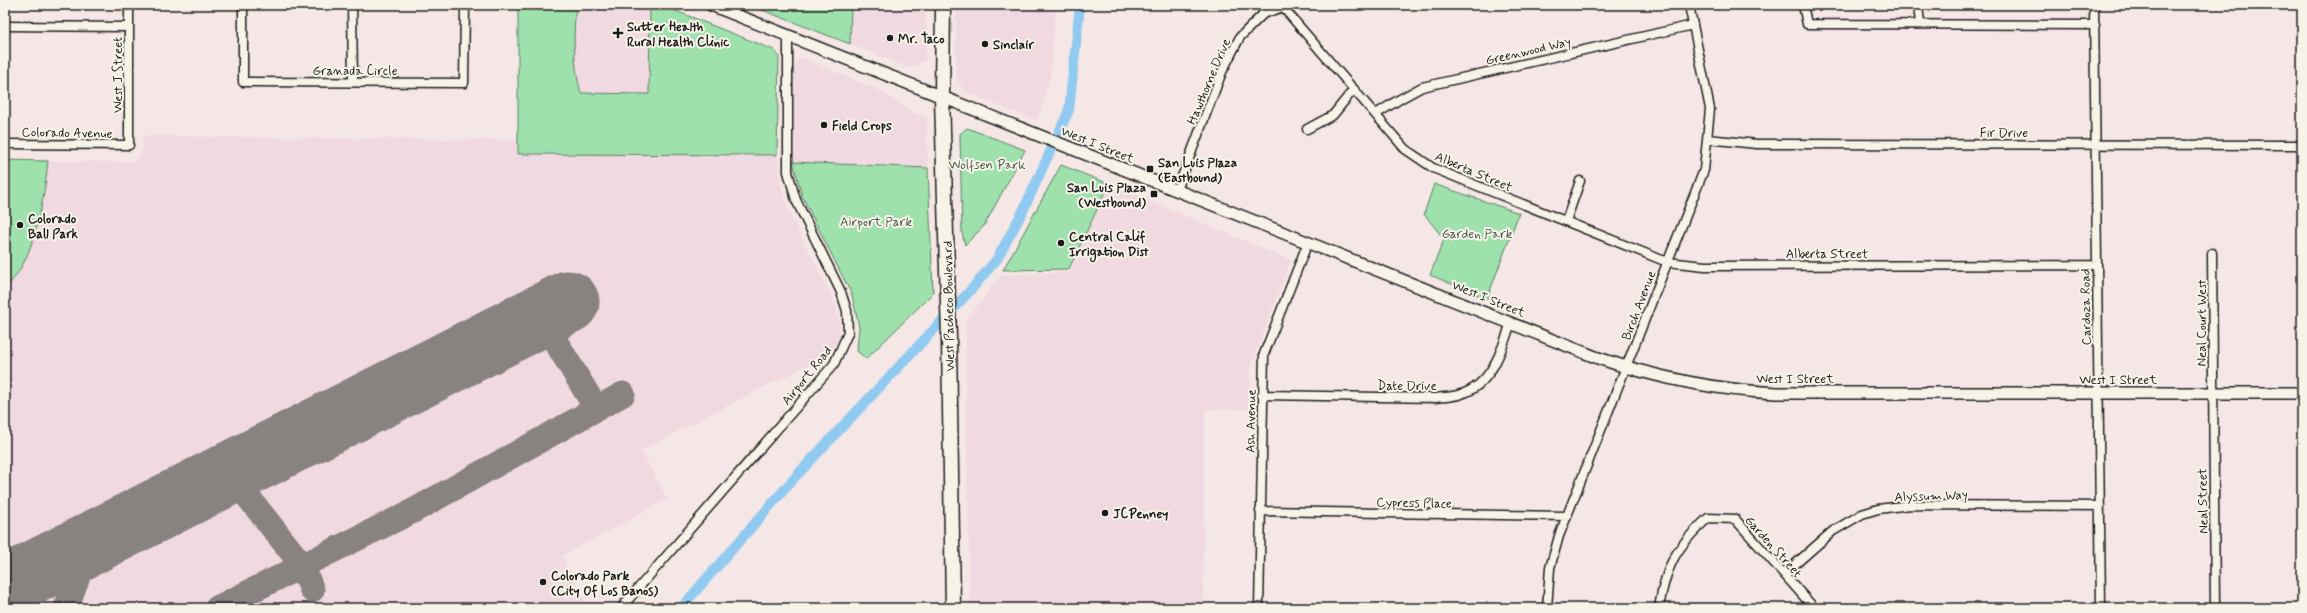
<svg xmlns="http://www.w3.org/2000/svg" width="2307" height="613" viewBox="0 0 2307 613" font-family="Mynerve,sans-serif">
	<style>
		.built { fill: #f1d9e1 }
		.green { fill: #9ee1ac; stroke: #5d7e64 }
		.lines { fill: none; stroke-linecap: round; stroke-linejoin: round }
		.canal { stroke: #91caf0; stroke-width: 10 }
		.taxiway { stroke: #888280; stroke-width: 25 }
		.runway { stroke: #888280; stroke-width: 63 }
		.street-casing { stroke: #1c1c1c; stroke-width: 11 }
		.secondary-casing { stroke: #1c1c1c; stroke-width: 14 }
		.highway-casing { stroke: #1c1c1c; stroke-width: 17 }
		.street { stroke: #f7f3e8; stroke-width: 8 }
		.secondary { stroke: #f7f3e8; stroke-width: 11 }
		.highway { stroke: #f7f3e8; stroke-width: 14 }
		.poi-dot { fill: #1c1c1c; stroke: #f7f3e8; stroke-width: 1.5 }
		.labels { text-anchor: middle; stroke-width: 4; stroke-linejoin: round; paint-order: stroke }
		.poi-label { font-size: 13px; font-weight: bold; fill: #1c1c1c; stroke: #f7f3e8; text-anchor: start }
		.street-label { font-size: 13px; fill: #1c1c1c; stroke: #f7f3e8 }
		.park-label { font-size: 13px; fill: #435747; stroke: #f7f3e8 }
	</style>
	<rect width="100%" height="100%" fill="#f4e7e5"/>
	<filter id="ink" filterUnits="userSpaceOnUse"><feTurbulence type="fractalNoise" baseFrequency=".025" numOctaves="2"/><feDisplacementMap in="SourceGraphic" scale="8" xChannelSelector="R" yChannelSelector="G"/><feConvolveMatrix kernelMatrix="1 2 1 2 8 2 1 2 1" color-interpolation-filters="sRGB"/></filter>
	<g filter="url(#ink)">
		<path class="built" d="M 576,5 L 650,5 L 649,94 L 581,93 L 575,63 L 573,32 Z
			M 851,5 L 926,5 L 926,60 L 909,68 L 850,44 Z
			M 956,5 L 1056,5 L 1050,78 L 1037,121 L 965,92 L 956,78 Z
			M 801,57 L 882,92 L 913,112 L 927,118 L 928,168 L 793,162 L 793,67 Z
			M 143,136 L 518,140 L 518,154 L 777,155 L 783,196 L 791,216 L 830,293 L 837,310 L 840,330 L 839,339 L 832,349 L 815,361 L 641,450 L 667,499 L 562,556 L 589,608 L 505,608 L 504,605 L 497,608 L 5,608 L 5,287 L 17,275 L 33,237 L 47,176 L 48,161 L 131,162 L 139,158 L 143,149 Z
			M 1109,184 L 1291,260 L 1251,365 L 1250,409 L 1205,409 L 1203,608 L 970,608 L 966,391 L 966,320 L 1002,275 L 1070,272 Z"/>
		<path class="green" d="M 518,5 L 576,5 C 573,35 573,64 581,93 L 649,94 L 650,5 L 661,5 L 774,50 L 779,57 L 777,155 L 518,154 Z
			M 749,5 L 851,5 L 850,44 Z
			M 967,128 L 1025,150 L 984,226 L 965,245 L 962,233 L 960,134 Z
			M 5,160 L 48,161 C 45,194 34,266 5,287 Z
			M 793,162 L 928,168 L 933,293 L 866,359 L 857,351 L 859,327 L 852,295 L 802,196 Z
			M 1061,165 L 1109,184 L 1069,269 L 1003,270 Z
			M 1434,184 L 1519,213 L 1487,299 L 1430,275 L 1444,239 L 1424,214 Z"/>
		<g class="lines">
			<path class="canal" d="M 681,608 L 797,475 L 969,292 L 997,259 L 1023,211 L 1069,110 L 1080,5"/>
			<path class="taxiway" d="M 540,316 L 596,408
				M 229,473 L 302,565 L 312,590
				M 66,608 L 90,544
				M 217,608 L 413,511 L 623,394"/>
			<path class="runway" d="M 5,587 L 568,302"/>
			<defs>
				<path id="street" d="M 243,5 L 243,82 L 464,83 L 465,5
					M 352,5 L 353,82
					M 1281,5 L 1405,149 L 1433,168 L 1667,262 L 1705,266 L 2097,265
					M 1803,5 L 1807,24 L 2095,25
					M 1918,5 L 1920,24
					M 2094,5 L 2101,608
					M 5,26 L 129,27
					M 1376,114 L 1400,99 L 1422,87 L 1693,25
					M 1307,129 L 1333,115 L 1354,89
					M 1707,139 L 1757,144 L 2302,145
					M 5,144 L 129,145 L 129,5
					M 1177,190 L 1222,72 L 1240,37 L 1263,14 L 1289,5
					M 1566,221 L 1580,181
					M 2212,253 L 2215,608
					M 1262,395 L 1436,398 C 1444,397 1453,397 1461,394 C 1491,386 1503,348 1511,322
					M 1260,511 L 1567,516
					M 1784,574 L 1833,531 L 1862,514 L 1878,509 L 1910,505 L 2100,506
					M 621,608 L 834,364 L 848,333 L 847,311 L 841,292 L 796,200 L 788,172 L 788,36
					M 1259,608 L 1264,354 L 1308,242
					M 1547,608 L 1550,568 L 1559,536 L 1704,170 L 1710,109 L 1689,5
					M 1659,608 C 1666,565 1676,547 1708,518 L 1735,519 L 1814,608"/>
				<path id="secondary" d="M 711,5 L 1598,358 C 1657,378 1715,390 1777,393 L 2302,393"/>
				<path id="highway" d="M 943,5 L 942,97 L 949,338 L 953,608"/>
			</defs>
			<use href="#street" class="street-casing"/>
			<use href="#secondary" class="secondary-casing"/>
			<use href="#highway" class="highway-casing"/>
			<use href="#street" class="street"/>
			<use href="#secondary" class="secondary"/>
			<use href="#highway" class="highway"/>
		</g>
	</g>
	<g class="poi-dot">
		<path d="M616 27h4v4h4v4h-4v4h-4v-4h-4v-4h4z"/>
		<circle cx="890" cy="38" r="4"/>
		<circle cx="985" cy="44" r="4"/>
		<circle cx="824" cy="125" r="4"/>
		<rect x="1146" y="165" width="8" height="8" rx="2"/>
		<rect x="1150" y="190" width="8" height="8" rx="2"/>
		<circle cx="20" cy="225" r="4"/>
		<circle cx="1061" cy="243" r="4"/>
		<circle cx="1105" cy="513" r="4"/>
		<circle cx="543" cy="582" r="4"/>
	</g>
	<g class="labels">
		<g class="poi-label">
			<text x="627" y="31">Sutter Health<tspan x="627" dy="15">Rural Health Clinic</tspan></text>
			<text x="898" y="43">Mr. Taco</text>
			<text x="993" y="49">Sinclair</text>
			<text x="832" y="130">Field Crops</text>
			<text x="1158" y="167">San Luis Plaza<tspan x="1158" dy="15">(Eastbound)</tspan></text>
			<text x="1146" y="192" text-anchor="end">San Luis Plaza<tspan x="1146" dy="15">(Westbound)</tspan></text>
			<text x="28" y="223">Colorado<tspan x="28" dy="15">Ball Park</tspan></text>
			<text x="1069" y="241">Central Calif<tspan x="1069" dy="15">Irrigation Dist</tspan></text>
			<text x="1113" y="518">JCPenney</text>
			<text x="551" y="580">Colorado Park<tspan x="551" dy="15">(City Of Los Banos)</tspan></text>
		</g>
		<g class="street-label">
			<text transform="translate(1528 50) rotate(-13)" y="5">Greenwood Way</text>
			<text x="355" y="75">Granada Circle</text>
			<text transform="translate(117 75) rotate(-90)" y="5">West J Street</text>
			<text transform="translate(1208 81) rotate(-67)" y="5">Hawthorne Drive</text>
			<text transform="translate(67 132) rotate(1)" y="5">Colorado Avenue</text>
			<text x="2004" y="137">Fir Drive</text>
			<text transform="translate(1098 144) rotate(22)" y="5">West I Street</text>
			<text transform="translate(1474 171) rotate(23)" y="5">Alberta Street</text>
			<text x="1827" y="258">Alberta Street</text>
			<text transform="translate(1489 298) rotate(22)" y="5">West I Street</text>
			<text transform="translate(1638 305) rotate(-69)" y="5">Birch Avenue</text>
			<text transform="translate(948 306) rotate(-91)" y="5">West Pacheco Boulevard</text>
			<text transform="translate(2085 307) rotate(-91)" y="5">Cardoza Road</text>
			<text transform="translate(2201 323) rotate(-90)" y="5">Neal Court West</text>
			<text transform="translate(806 375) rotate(-51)" y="5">Airport Road</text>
			<text x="1795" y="383">West I Street</text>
			<text x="2118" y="384">West I Street</text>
			<text x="1407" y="390">Date Drive</text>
			<text transform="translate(1250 421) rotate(-89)" y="5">Ash Avenue</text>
			<text transform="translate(1931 495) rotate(-2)" y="5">Alyssum Way</text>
			<text transform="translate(2202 501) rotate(-91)" y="5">Neal Street</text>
			<text transform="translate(1414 502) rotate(1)" y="5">Cypress Place</text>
			<text transform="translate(1774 546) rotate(48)" y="5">Garden Street</text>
		</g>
		<g class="park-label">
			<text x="987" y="169">Wolfsen Park</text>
			<text x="876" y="226">Airport Park</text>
			<text x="1477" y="238">Garden Park</text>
		</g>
	</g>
	<rect width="2307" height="613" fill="none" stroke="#f7f3e8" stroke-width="20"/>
	<rect x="10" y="10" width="2287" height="593" fill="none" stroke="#1c1c1c" stroke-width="1.5" filter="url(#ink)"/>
</svg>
